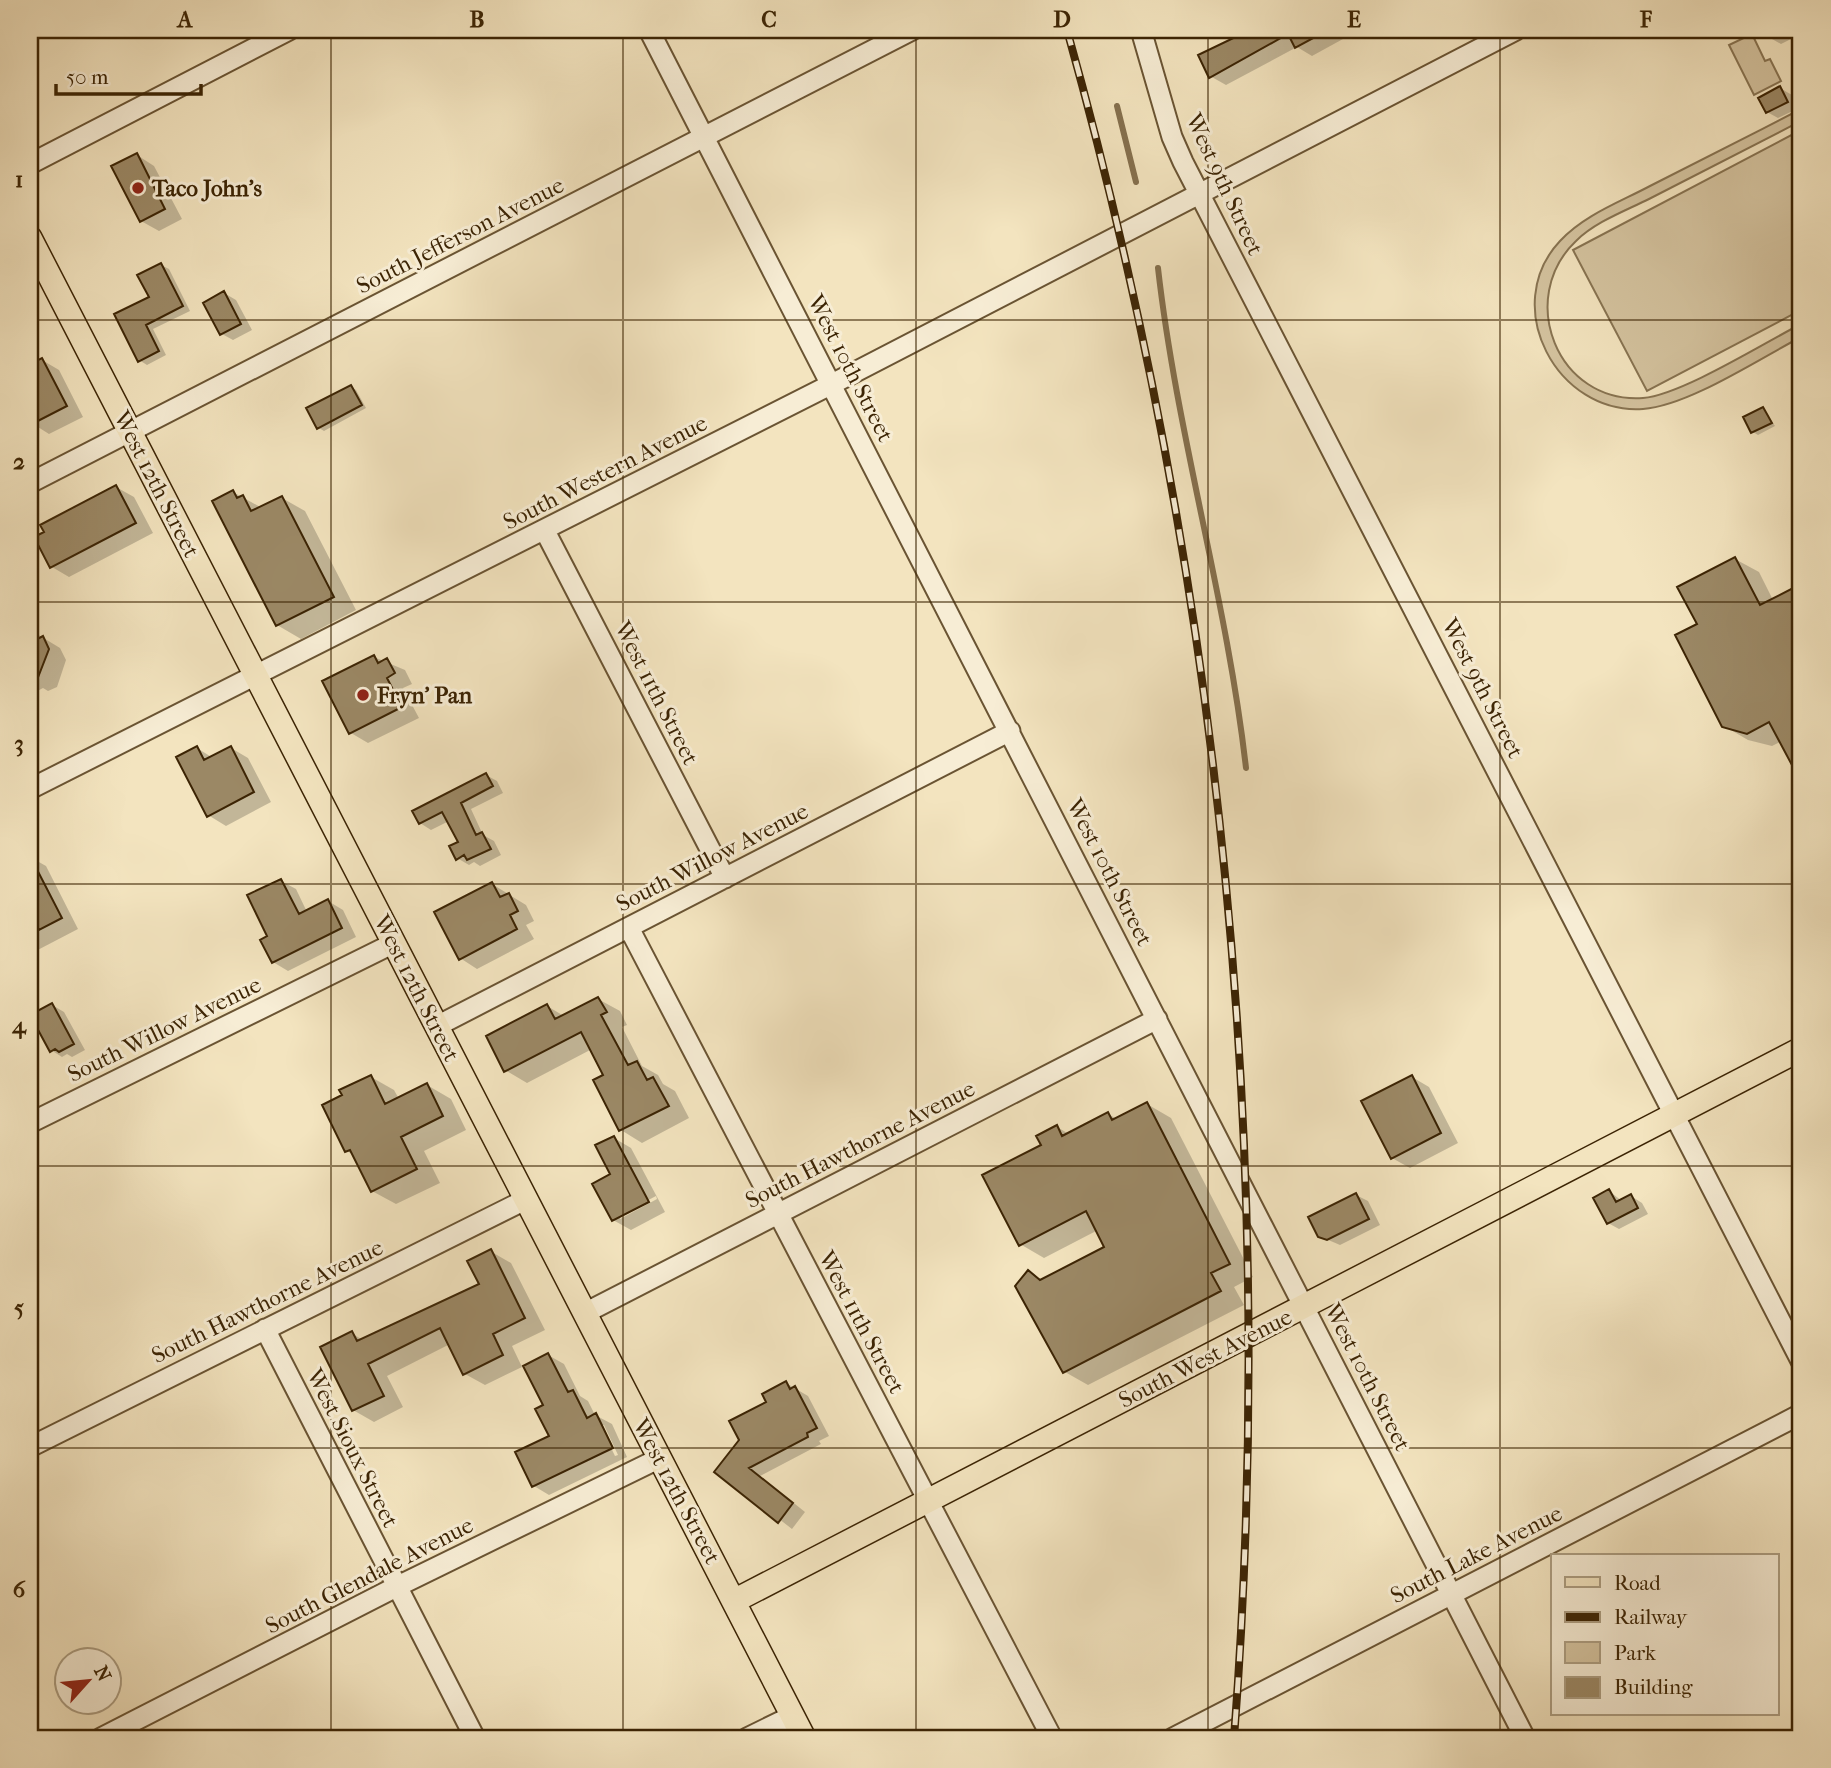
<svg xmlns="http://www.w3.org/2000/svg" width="1831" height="1768" viewBox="0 0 1831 1768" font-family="'IM FELL French Canon',serif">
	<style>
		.green { fill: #d4c39f; stroke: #887452; stroke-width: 2 }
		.shadow { fill: #0003; fill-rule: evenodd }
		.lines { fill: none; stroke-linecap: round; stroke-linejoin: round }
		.stream { stroke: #85704e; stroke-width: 6 }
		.building { fill: #9b8865; stroke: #3c2404; stroke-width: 2 }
		.minor-casing { stroke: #6a5433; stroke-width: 23 }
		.major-casing { stroke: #3c2404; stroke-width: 26 }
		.minor { stroke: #f7edd5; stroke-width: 19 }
		.major { stroke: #f3e4bf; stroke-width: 23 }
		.rail-casing { stroke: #3c2404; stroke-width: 8 }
		.rail { stroke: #f7edd5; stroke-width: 5; stroke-dasharray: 16; stroke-linecap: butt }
		.grid { fill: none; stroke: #3c2404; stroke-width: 2; stroke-opacity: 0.55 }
		.poi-dot { fill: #8f2418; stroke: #f7edd5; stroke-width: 2.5 }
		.labels { text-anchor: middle; stroke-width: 6; stroke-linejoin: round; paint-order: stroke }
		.street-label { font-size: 23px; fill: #3c2404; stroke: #f7edd5 }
		.poi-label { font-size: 23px; font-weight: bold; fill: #3c2404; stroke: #f7edd5; text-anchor: start }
		.neatline { fill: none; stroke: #3c2404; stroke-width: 2.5 }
		.grid-label { font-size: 23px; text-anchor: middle; font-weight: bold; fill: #3c2404 }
	</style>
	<rect width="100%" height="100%" fill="#f3e4bf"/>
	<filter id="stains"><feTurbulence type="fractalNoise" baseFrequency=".00286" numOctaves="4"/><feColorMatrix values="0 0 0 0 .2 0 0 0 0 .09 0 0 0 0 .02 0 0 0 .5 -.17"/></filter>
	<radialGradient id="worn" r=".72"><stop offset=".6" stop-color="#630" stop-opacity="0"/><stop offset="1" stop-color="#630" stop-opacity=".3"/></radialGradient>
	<path class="green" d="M 1752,34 L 1765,61 L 1770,59 L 1781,81 L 1754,95 L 1729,45 Z
		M 1801,109 L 1801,121 C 1751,147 1700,173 1649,199 C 1625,211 1595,222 1576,241 C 1516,298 1557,404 1643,398 C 1681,395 1764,343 1801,324 L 1801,337 C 1759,359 1688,406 1643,409 C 1557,415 1499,306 1560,241 C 1584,215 1620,202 1650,186 C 1701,160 1751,135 1801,109 Z
		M 1801,130 L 1801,310 L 1647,391 L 1573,250 Z"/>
	<path class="shadow" d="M 1254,30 L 1338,30 L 1343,39 L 1312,56 L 1297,47 L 1226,85 L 1210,76 L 1200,56 Z
		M 1756,30 L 1801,30 L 1801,34 L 1781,44 Z
		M 1780,88 L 1792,95 L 1799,108 L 1778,118 L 1767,112 Z
		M 137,155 L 154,166 L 182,219 L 159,231 L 141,221 Z
		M 161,265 L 169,269 L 190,311 L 153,329 L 166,355 L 147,365 L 139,360 Z
		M 224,293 L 236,300 L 252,330 L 233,340 L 222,334 Z
		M 42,360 L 59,370 L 83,417 L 49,434 L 30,422 L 30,366 Z
		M 351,387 L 356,390 L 366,408 L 324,431 L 319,428 Z
		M 1763,409 L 1775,426 L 1758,435 L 1753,432 Z
		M 116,487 L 134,497 L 153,533 L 69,577 L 52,567 Z
		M 233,492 L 262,508 L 282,498 L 305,511 L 356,610 L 301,639 L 277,625 Z
		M 1735,559 L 1759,572 L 1773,600 L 1801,586 L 1801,778 L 1782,741 L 1772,746 L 1748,740 L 1724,726 L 1699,625 Z
		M 32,631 L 60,648 L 66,660 L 57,687 L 48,691 L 43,688 L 30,695 Z
		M 374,657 L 405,670 L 412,684 L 403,688 L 419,718 L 368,743 L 351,733 L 324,682 Z
		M 197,748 L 213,758 L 231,748 L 248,758 L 271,802 L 226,826 L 208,815 Z
		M 486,775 L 497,781 L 503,793 L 471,809 L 483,835 L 494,841 L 501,855 L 480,866 L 474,862 L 469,865 L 457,858 L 460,843 L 449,821 L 431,830 L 420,823 Z
		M 30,857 L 46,866 L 78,929 L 30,954 Z
		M 281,881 L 296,889 L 307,912 L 328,901 L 343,910 L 356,937 L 288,971 L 273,962 Z
		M 492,884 L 526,905 L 534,921 L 526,925 L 534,939 L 477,969 L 460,958 Z
		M 598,999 L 620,1011 L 627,1025 L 622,1027 L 642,1066 L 658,1075 L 663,1084 L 675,1091 L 689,1118 L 642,1143 L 621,1130 L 606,1075 L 592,1049 L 527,1083 L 505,1070 L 547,1006 L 564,1016 Z
		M 52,1005 L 64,1012 L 85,1050 L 72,1057 L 67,1054 L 62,1057 L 51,1050 Z
		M 371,1077 L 394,1090 L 399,1099 L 427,1085 L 451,1099 L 466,1130 L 424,1151 L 440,1183 L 396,1204 L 372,1191 L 355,1156 L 347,1151 L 344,1096 Z
		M 1412,1077 L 1429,1087 L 1458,1143 L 1410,1168 L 1392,1158 Z
		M 1147,1104 L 1171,1118 L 1253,1277 L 1234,1287 L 1244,1305 L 1088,1385 L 1065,1372 L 1028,1273 L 1042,1281 L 1107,1247 L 1098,1230 L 1044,1258 L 1020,1244 L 1043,1146 L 1057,1127 L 1069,1134 L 1108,1114 L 1117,1119 Z
		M 614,1138 L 631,1148 L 665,1212 L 631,1230 L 613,1220 ZM 656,1196 L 657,1199 L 620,1219 L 620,1215 Z
		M 1609,1191 L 1622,1201 L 1631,1196 L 1642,1203 L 1648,1214 L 1619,1229 L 1608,1223 Z
		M 1356,1195 L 1368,1201 L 1380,1225 L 1340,1245 L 1319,1236 Z
		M 490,1251 L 511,1263 L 545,1330 L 512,1346 L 522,1367 L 485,1385 L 465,1374 L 450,1344 L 387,1376 L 403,1407 L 374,1422 L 353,1410 L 351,1333 L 363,1340 L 481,1285 Z
		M 548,1355 L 564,1364 L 580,1396 L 588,1401 L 595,1415 L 612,1424 L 627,1457 L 549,1495 L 534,1486 L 551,1437 L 545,1406 ZM 600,1425 L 604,1425 L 618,1455 L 615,1456 Z
		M 786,1383 L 808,1396 L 829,1436 L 819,1441 L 821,1444 L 760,1476 L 805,1512 L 792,1529 L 717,1471 Z"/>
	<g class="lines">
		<path class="stream" d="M 1117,106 L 1136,182
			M 1158,268 C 1177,436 1227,600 1246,768"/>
	</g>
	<path class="building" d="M 1250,30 L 1328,30 L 1295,48 L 1288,34 L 1209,78 L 1198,55 Z
		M 1780,86 L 1788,102 L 1766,113 L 1758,98 Z
		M 137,153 L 165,209 L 140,222 L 111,166 Z
		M 161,263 L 183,306 L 146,325 L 159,351 L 138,362 L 114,314 L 149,297 L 137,275 Z
		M 224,291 L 241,324 L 220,335 L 203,303 Z
		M 42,358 L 67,406 L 30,425 L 30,364 Z
		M 351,385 L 362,405 L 317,429 L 306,408 Z
		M 1763,407 L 1772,423 L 1751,433 L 1743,417 Z
		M 116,485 L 136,523 L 50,568 L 34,537 L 44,532 L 40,525 Z
		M 233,490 L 237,498 L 243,495 L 251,511 L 282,496 L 334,597 L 276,626 L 212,501 Z
		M 1735,557 L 1760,605 L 1801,584 L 1801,782 L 1769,722 L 1747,734 L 1722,727 L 1675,635 L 1697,624 L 1677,587 Z
		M 43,636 L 49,649 L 30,698 L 30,643 Z
		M 374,655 L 378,663 L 387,658 L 395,673 L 387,678 L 402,707 L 349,734 L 322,681 Z
		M 197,746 L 204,760 L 231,746 L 254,792 L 207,817 L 176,757 Z
		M 486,773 L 493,786 L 461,803 L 476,835 L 482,832 L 491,849 L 467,860 L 464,855 L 456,860 L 449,846 L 458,842 L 442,812 L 419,824 L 412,811 Z
		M 30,856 L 62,918 L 39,930 L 30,913 Z
		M 281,879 L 299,914 L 328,899 L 342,928 L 272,963 L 260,940 L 267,936 L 247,895 Z
		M 492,882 L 500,897 L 509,893 L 518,911 L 510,915 L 517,929 L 459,960 L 434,912 Z
		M 598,997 L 607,1012 L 601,1015 L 628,1065 L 637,1061 L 647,1080 L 653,1077 L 669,1106 L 619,1131 L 593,1080 L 603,1075 L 581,1032 L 504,1072 L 486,1036 L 547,1004 L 555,1019 Z
		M 52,1003 L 74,1044 L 59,1052 L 55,1049 L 50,1052 L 30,1015 Z
		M 371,1075 L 385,1104 L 427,1083 L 443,1116 L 401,1137 L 417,1169 L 371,1192 L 350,1150 L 345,1152 L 322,1105 L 342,1095 L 339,1090 Z
		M 1412,1075 L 1441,1133 L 1391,1159 L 1361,1101 Z
		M 1147,1102 L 1230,1264 L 1211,1273 L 1221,1291 L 1063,1373 L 1015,1286 L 1028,1270 L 1040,1280 L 1104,1247 L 1086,1211 L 1019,1246 L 982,1175 L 1041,1145 L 1036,1136 L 1057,1125 L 1062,1136 L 1108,1112 L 1112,1120 Z
		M 614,1136 L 649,1202 L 612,1221 L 592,1184 L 610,1174 L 595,1145 Z
		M 1609,1189 L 1616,1202 L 1631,1194 L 1638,1208 L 1607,1224 L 1593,1198 Z
		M 1356,1193 L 1369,1219 L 1327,1240 L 1318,1237 L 1308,1217 Z
		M 491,1249 L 525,1318 L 493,1334 L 503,1355 L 463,1375 L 440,1328 L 368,1364 L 384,1396 L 352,1411 L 320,1347 L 352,1331 L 357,1341 L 479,1284 L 467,1261 Z
		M 548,1353 L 568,1392 L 573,1390 L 587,1418 L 596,1413 L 613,1448 L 532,1487 L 515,1452 L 549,1436 L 535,1409 L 543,1405 L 523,1366 Z
		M 786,1381 L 790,1389 L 795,1386 L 817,1428 L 807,1433 L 808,1437 L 749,1468 L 793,1503 L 778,1523 L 714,1472 L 739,1440 L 729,1421 L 766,1402 L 762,1394 Z"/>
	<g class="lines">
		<defs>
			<path id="minor" d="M 649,30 L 1525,1738
				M 1141,30 L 1172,137 L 1183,162 L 1801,1361
				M 30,164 L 289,30
				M 30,483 L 912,30
				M 545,531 L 725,878
				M 30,789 L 832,384 L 1516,30
				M 629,928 L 1052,1738
				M 437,1026 L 1010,731
				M 30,1123 L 394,943
				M 585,1313 L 1157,1019
				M 265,1329 L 475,1738
				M 30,1447 L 527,1199
				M 101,1738 L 396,1587 L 660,1458
				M 747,1738 L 792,1716
				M 1173,1738 L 1801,1414"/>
			<path id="major" d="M 30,238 L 804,1738
				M 734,1601 L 1801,1049"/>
		</defs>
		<use href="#minor" class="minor-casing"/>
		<use href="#major" class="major-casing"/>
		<use href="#minor" class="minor"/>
		<use href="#major" class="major"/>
		<defs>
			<path id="rail" d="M 1067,30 C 1222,583 1278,1165 1234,1738"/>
		</defs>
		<use href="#rail" class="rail-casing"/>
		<use href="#rail" class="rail"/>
	</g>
	<path class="grid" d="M 331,30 L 331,1738M 623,30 L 623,1738M 916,30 L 916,1738M 1208,30 L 1208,1738M 1500,30 L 1500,1738M 30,320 L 1801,320M 30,602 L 1801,602M 30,884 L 1801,884M 30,1166 L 1801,1166M 30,1448 L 1801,1448"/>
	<g class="poi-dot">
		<circle cx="138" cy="188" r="7"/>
		<circle cx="363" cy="695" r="7"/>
	</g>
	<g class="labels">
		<g class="street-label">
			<text transform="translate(1225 184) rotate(65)" y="8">West 9th Street</text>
			<text transform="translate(460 235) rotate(-27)" y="8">South Jefferson Avenue</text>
			<text transform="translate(851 368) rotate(63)" y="8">West 10th Street</text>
			<text transform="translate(605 472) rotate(-27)" y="8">South Western Avenue</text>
			<text transform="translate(157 484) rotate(63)" y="8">West 12th Street</text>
			<text transform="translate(1483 688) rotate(63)" y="8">West 9th Street</text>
			<text transform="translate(657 693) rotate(63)" y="8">West 11th Street</text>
			<text transform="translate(712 857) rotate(-27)" y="8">South Willow Avenue</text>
			<text transform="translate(1110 872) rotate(63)" y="8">West 10th Street</text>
			<text transform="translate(417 988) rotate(63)" y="8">West 12th Street</text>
			<text transform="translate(164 1029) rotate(-26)" y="8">South Willow Avenue</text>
			<text transform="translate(860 1144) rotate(-27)" y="8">South Hawthorne Avenue</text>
			<text transform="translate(267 1301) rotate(-26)" y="8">South Hawthorne Avenue</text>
			<text transform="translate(862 1322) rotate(62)" y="8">West 11th Street</text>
			<text transform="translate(1205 1358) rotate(-27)" y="8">South West Avenue</text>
			<text transform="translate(1368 1377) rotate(63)" y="8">West 10th Street</text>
			<text transform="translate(353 1448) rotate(63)" y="8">West Sioux Street</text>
			<text transform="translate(677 1491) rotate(62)" y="8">West 12th Street</text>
			<text transform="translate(1476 1554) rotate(-27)" y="8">South Lake Avenue</text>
			<text transform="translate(369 1575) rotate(-27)" y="8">South Glendale Avenue</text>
		</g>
		<g class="poi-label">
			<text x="152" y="196">Taco John's</text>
			<text x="377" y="703">Fryn' Pan</text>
		</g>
	</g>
	<rect width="1831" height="1768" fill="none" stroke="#f3e4bf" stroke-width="77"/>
	<rect x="1551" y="1554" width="228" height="161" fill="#f7edd5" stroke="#ac9d81" stroke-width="2"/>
	<rect x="1565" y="1577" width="35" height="10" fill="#f3e4bf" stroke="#ac9d81" stroke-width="2"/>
	<text x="1614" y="1590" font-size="21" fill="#3c2404">Road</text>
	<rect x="1565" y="1612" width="35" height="10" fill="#3c2404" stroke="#ac9d81" stroke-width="2"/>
	<text x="1614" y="1624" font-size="21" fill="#3c2404">Railway</text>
	<rect x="1565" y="1642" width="35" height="21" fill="#d4c39f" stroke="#ac9d81" stroke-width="2"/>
	<text x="1614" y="1660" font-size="21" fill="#3c2404">Park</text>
	<rect x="1565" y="1677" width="35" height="21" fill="#9b8865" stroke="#ac9d81" stroke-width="2"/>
	<text x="1614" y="1694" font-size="21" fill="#3c2404">Building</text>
	<g transform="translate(88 1681) rotate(63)"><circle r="33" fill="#f7edd5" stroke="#ac9d81" stroke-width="2"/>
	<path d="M0-5L12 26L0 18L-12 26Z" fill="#8f2418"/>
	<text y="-10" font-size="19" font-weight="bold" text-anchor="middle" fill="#3c2404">N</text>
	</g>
	<path d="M56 84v10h145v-10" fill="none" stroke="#3c2404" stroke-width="3.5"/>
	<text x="66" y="84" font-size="21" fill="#3c2404" stroke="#f7edd5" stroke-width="5" paint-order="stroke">50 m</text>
	<rect x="38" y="38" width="1754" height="1692" class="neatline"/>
	<g class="grid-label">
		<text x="185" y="27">A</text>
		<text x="477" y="27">B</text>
		<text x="769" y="27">C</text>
		<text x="1062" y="27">D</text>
		<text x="1354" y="27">E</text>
		<text x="1646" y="27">F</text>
		<text x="19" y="187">1</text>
		<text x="19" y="469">2</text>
		<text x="19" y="751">3</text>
		<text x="19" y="1033">4</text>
		<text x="19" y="1315">5</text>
		<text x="19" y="1597">6</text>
	</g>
	<rect width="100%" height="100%" filter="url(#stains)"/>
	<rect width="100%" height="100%" fill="url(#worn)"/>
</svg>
